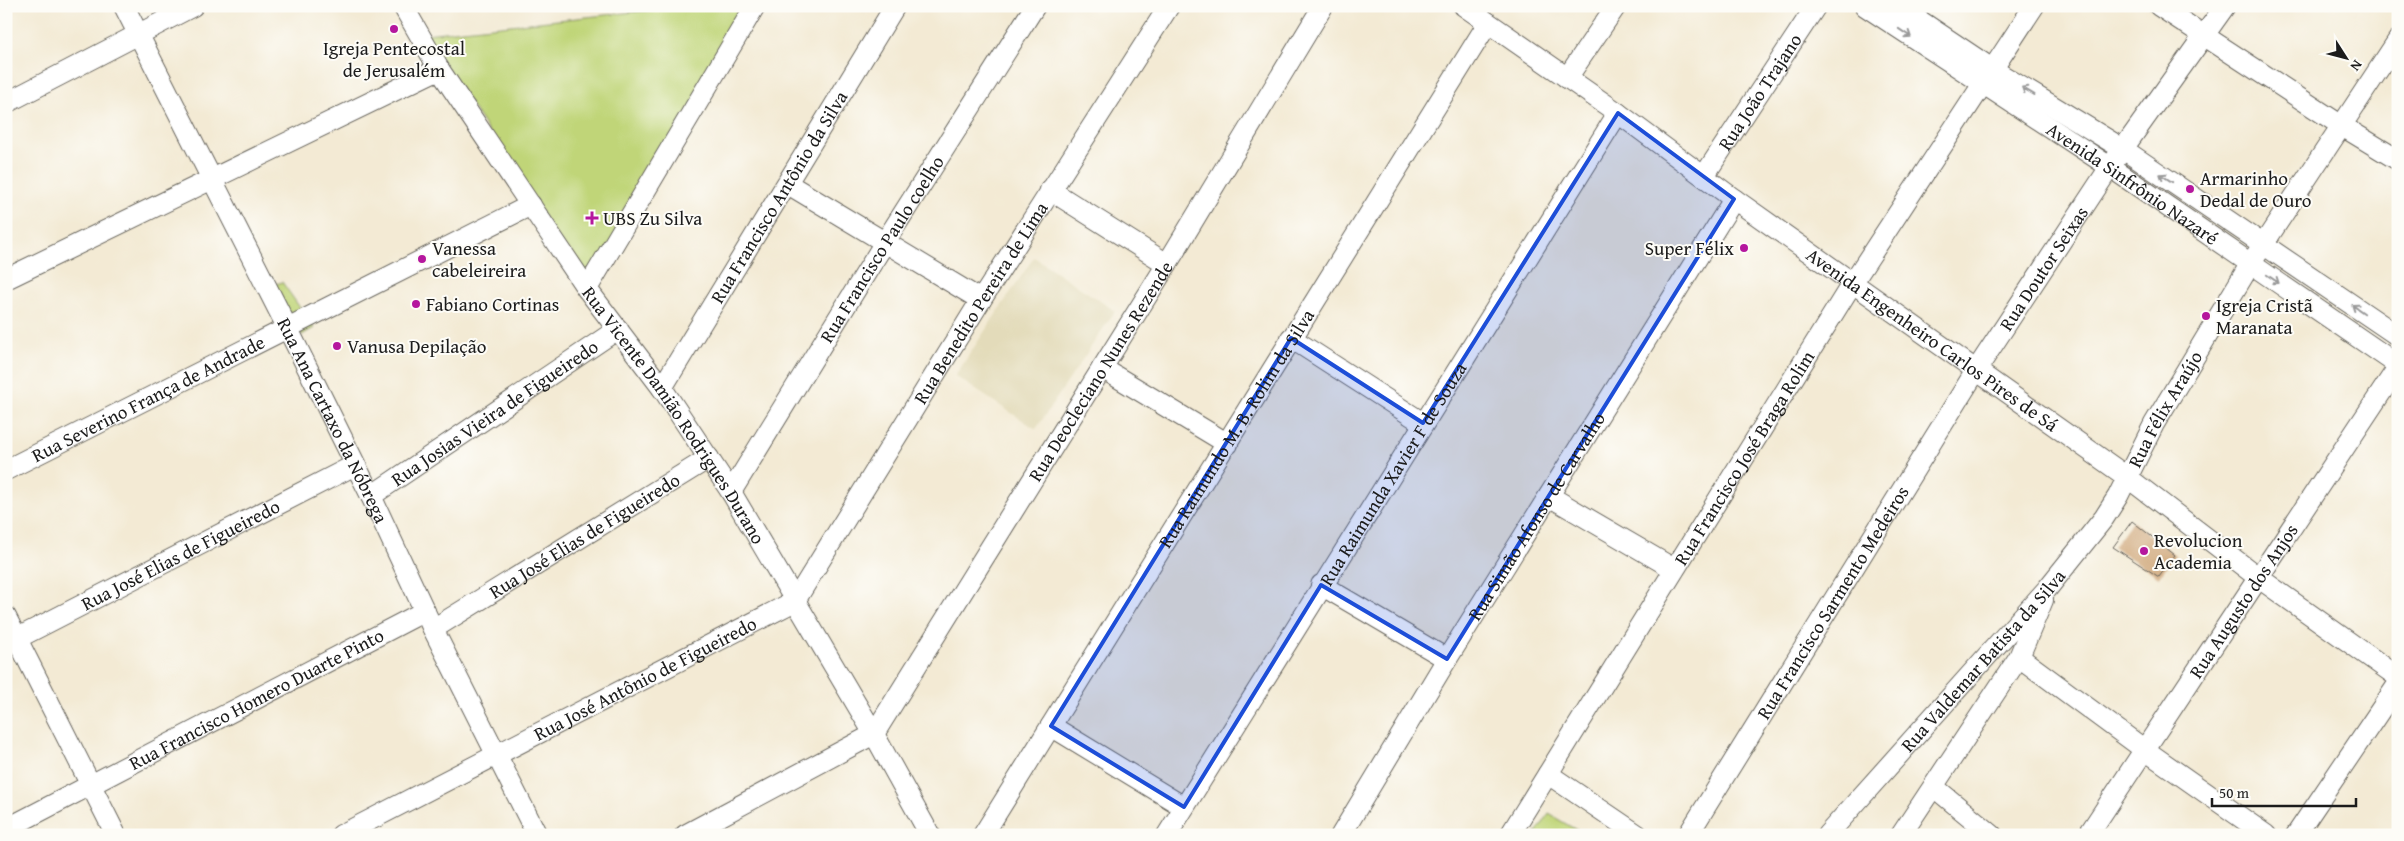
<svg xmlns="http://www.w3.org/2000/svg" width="2404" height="841" viewBox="0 0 2404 841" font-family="'Gentium Book Plus',serif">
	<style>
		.built { fill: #e3dbba }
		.green { fill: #c0d578; stroke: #6e784a }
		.building { fill: #d0a97d }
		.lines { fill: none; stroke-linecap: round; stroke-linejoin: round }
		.minor-casing { stroke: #67645c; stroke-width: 22 }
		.minor { stroke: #fff; stroke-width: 20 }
		.oneway { stroke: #999 }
		.marked { fill: #1d4ed8; fill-opacity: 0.2; stroke: #1d4ed8; stroke-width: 4; stroke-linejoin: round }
		.poi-dot { fill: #b5179e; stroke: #fdfcf7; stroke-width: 2 }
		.labels { text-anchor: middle; stroke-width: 4; stroke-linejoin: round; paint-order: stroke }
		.poi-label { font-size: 19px; fill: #1c1c1c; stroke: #fdfcf7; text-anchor: start }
		.street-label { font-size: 19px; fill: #1c1c1c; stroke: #fdfcf7 }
	</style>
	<rect width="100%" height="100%" fill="#fdfcf7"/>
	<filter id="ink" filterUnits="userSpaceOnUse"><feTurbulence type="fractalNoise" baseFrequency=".02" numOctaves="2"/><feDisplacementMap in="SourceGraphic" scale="10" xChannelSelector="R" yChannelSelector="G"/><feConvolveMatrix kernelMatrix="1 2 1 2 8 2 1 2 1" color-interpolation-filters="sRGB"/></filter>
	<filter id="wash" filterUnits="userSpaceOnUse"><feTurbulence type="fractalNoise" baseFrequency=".0096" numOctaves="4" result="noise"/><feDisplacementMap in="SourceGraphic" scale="20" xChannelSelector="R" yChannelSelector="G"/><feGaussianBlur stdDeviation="1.12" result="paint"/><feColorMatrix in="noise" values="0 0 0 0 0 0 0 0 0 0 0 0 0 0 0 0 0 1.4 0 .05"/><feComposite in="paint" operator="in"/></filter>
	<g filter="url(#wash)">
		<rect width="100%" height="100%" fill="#f3ead4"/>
		<path class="built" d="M 1034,257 L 1115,311 L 1036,429 L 955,376 Z"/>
		<path class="green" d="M 691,6 L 759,6 L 589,286 L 425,34 Z
			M 282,282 L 314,328 L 302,335 L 273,285 Z
			M 1549,814 L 1585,835 L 1535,835 Z"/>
		<g id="blocks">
			<path class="building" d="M 2132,521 L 2175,555 L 2159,577 L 2113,547 Z"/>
		</g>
	</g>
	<g filter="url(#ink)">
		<use href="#blocks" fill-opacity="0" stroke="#67645c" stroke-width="1"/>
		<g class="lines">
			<defs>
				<g id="minor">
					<path id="s1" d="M 124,6 L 288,329 L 371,496 L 433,629 L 537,835"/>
					<path id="s2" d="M 403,6 L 439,69 L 587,289 L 662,388 L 731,492 L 874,734 L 930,835"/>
					<path id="s3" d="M 1464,6 L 1618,113 L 1734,199 L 2127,477 L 2259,578 L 2398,677"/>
					<path id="s4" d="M 1865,6 L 2110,167 L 2398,365"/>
					<path d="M 1898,6 L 1992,69 L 2123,149 L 2398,336"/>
					<path d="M 2159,6 L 2342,126 L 2398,160"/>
					<path d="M 1567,78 L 1616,6"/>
					<path d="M 6,103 L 193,6"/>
					<path id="s5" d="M 1704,176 L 1816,6"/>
					<path d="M 788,184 L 981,300"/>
					<path d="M 1050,190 L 1167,264"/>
					<path d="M 6,279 L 439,69"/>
					<path d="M 587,289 L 755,6"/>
					<path d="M 1291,338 L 1423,423"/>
					<path d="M 1102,368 L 1228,444"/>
					<path id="s6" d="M 662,388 L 895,6"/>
					<path id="s7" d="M 6,470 L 531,205"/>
					<path id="s8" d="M 731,492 L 885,242 L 1035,6"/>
					<path id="s9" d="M 371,496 L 618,329"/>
					<path d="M 1549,496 L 1674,569"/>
					<path d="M 1321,585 L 1447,659"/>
					<path d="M 6,617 L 116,835"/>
					<path id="s10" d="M 433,629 L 709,458"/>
					<path id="s11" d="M 6,644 L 355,465"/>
					<path d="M 2019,657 L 2145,750 L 2266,835"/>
					<path d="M 1051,726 L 1184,807"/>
					<path d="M 1548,774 L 1638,835"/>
					<path d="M 1934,787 L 1992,835"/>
					<path id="s12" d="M 6,829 L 425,611"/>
					<path id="s13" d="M 341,835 L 795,601 L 981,300 L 1169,6"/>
					<path id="s14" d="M 685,835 L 874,734 L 1167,264 L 1323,6"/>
					<path id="s15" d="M 983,835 L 1488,23"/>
					<path id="s16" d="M 1167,835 L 1618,113"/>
					<path id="s17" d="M 1341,835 L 1447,659 L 1734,199"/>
					<path id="s18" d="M 1510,835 L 1853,282 L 2034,6"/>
					<path id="s19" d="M 1688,835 L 1977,369 L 2110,167 L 2225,6"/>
					<path id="s20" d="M 1827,835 L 2047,589 L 2104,518 L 2118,496 L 2154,424 L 2251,263 L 2398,40"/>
					<path d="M 1901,835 L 2019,657 L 2043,600"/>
					<path id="s21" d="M 2088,835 L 2398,367"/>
					<path d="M 2296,835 L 2398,684"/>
				</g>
			</defs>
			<use href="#minor" class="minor-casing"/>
			<use href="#minor" class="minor"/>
		</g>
		<defs><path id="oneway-shaft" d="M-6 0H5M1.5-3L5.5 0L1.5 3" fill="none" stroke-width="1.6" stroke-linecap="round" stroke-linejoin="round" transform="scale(1.25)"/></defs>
		<g class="oneway">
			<use href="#oneway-shaft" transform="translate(1905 33) rotate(34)"/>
			<use href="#oneway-shaft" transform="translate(2028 91) rotate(-149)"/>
			<use href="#oneway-shaft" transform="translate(2166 178) rotate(-146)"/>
			<use href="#oneway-shaft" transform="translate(2273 279) rotate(35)"/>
			<use href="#oneway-shaft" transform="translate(2358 309) rotate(-145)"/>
		</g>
	</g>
	<path class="marked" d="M 1618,113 L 1734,199 L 1447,659 L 1321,585 L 1184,807 L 1051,726 L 1291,338 L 1423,423 Z"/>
	<g class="poi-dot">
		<circle cx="394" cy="29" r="5"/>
		<circle cx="2190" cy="189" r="5"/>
		<path d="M589.5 210.5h5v5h5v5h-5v5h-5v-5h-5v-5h5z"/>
		<circle cx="1744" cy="248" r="5"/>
		<circle cx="422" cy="259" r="5"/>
		<circle cx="416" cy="304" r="5"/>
		<circle cx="2206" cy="316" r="5"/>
		<circle cx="337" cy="346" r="5"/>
		<circle cx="2144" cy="551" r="5"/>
	</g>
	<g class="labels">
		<g class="poi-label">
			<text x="394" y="55" text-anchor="middle">Igreja Pentecostal<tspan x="394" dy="22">de Jerusalém</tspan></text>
			<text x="2200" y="185">Armarinho<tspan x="2200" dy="22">Dedal de Ouro</tspan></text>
			<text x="603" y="225">UBS Zu Silva</text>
			<text x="432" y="255">Vanessa<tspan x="432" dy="22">cabeleireira</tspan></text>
			<text x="1734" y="255" text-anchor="end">Super Félix</text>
			<text x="426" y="311">Fabiano Cortinas</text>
			<text x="2216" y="312">Igreja Cristã<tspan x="2216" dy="22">Maranata</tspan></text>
			<text x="347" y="353">Vanusa Depilação</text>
			<text x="2154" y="547">Revolucion<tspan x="2154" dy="22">Academia</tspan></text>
		</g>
		<g class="street-label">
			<text dy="7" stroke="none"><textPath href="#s5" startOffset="101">Rua João Trajano</textPath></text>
			<text dy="7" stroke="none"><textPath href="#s4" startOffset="321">Avenida Sinfrônio Nazaré</textPath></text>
			<text dy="7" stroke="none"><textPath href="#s6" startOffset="224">Rua Francisco Antônio da Silva</textPath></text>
			<text dy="7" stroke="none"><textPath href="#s8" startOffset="286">Rua Francisco Paulo coelho</textPath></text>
			<text dy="7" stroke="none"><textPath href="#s19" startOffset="669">Rua Doutor Seixas</textPath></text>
			<text dy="7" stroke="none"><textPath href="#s13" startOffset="862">Rua Benedito Pereira de Lima</textPath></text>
			<text dy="7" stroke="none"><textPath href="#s3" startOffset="575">Avenida Engenheiro Carlos Pires de Sá</textPath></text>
			<text dy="7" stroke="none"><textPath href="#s14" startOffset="642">Rua Deocleciano Nunes Rezende</textPath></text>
			<text dy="7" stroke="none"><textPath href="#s7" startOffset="159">Rua Severino França de Andrade</textPath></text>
			<text dy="7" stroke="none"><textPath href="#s20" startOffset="546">Rua Félix Araújo</textPath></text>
			<text dy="7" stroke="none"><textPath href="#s9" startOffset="149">Rua Josias Vieira de Figueiredo</textPath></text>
			<text dy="7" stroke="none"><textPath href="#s2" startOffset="491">Rua Vicente Damião Rodrigues Durano</textPath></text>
			<text dy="7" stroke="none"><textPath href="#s1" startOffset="464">Rua Ana Cartaxo da Nóbrega</textPath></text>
			<text dy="7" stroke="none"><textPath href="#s15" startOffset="479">Rua Raimundo M. B. Rolim da Silva</textPath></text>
			<text dy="7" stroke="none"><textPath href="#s18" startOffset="444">Rua Francisco José Braga Rolim</textPath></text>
			<text dy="7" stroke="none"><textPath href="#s16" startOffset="426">Rua Raimunda Xavier F de Souza</textPath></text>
			<text dy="7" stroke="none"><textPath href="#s17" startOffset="374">Rua Simão Afonso de Carvalho</textPath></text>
			<text dy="7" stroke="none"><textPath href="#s10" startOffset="178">Rua José Elias de Figueiredo</textPath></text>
			<text dy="7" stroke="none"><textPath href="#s11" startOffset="196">Rua José Elias de Figueiredo</textPath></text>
			<text dy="7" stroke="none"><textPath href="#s21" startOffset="281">Rua Augusto dos Anjos</textPath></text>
			<text dy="7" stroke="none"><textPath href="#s19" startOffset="274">Rua Francisco Sarmento Medeiros</textPath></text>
			<text dy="7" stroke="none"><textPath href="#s20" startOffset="234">Rua Valdemar Batista da Silva</textPath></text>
			<text dy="7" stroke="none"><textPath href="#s13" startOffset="342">Rua José Antônio de Figueiredo</textPath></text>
			<text dy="7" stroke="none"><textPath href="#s12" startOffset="282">Rua Francisco Homero Duarte Pinto</textPath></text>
		</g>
	</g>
	<rect width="2404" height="841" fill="none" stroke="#fdfcf7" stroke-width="25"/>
	<g transform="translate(2346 58) rotate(126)" stroke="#fdfcf7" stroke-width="4" paint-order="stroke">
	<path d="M0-4L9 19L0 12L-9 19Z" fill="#1c1c1c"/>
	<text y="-8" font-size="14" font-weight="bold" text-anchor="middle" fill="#1c1c1c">N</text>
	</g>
	<path d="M2212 798v8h144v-8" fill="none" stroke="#1c1c1c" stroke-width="2.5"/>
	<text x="2219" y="798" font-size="15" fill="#1c1c1c" stroke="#fdfcf7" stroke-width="4" paint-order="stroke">50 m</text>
</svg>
